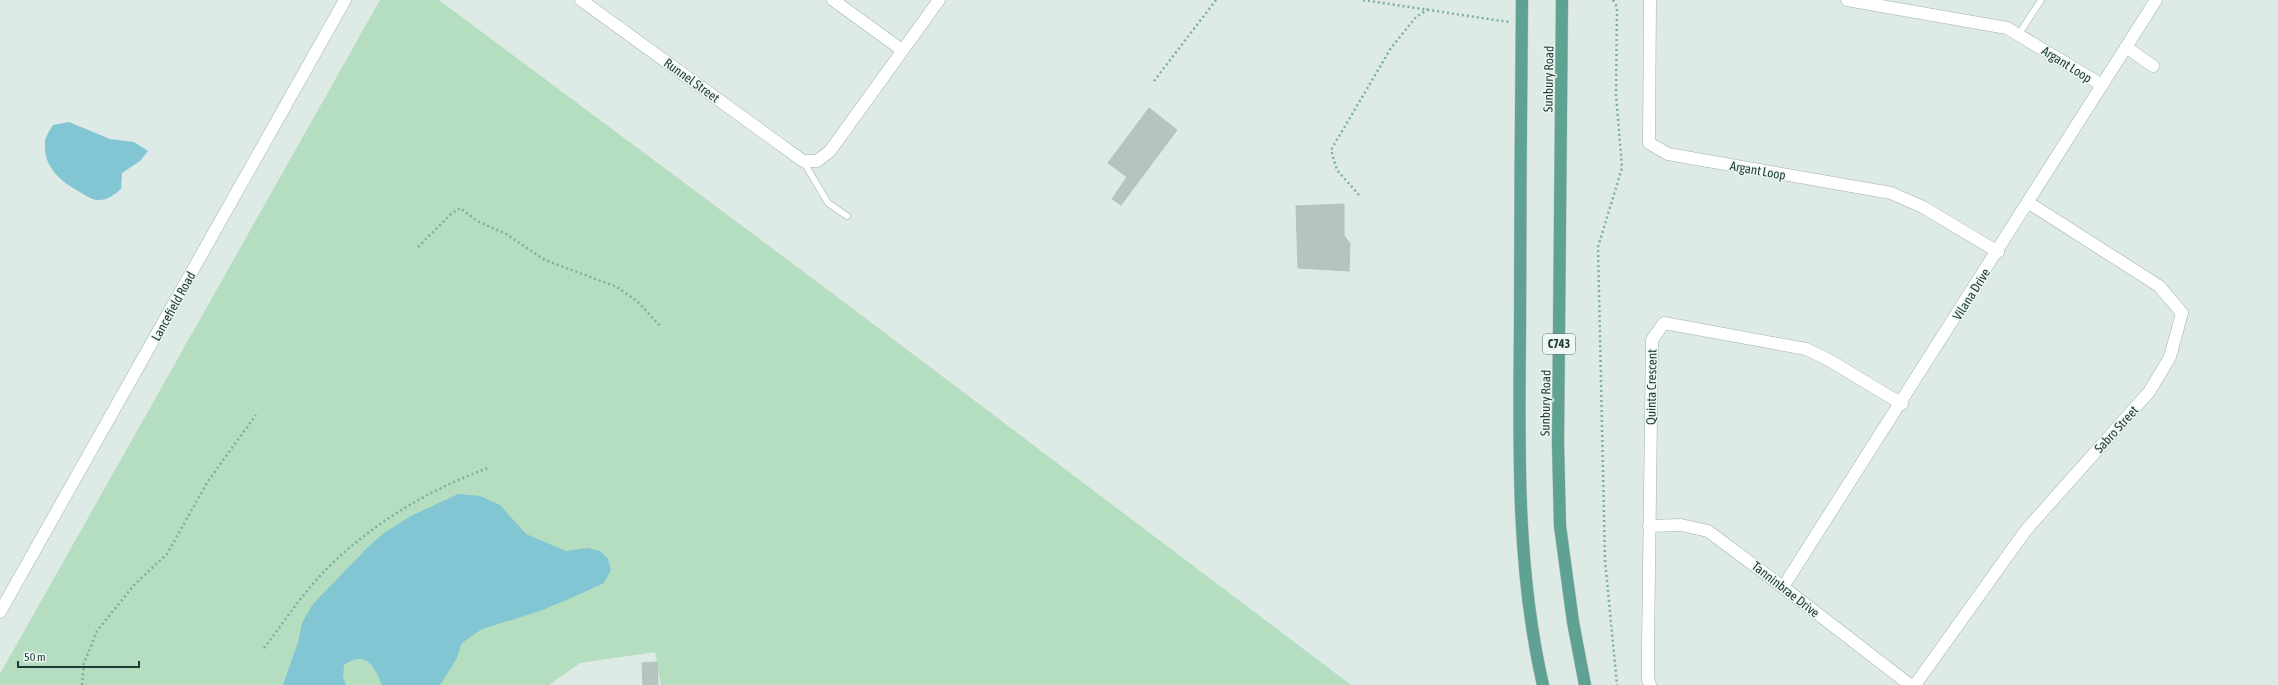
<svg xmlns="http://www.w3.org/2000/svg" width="2278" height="685" viewBox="0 0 2278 685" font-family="'Asap Condensed',sans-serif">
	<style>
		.green { fill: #b5ddc0 }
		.water { fill: #82c5d3 }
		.building { fill: #b3c5be; stroke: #b0c4bc }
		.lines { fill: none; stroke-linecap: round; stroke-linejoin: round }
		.lane-casing { stroke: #a0b2ac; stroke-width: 7 }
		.street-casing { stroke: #a0b2ac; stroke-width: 13 }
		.secondary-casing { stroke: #9cb7ad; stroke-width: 13 }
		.primary-casing { stroke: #bcc4c2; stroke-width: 13 }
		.path { stroke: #7cb0a1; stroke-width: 2.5; stroke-dasharray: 2 3; stroke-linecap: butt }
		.lane { stroke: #fff; stroke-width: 6 }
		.street { stroke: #fff; stroke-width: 12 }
		.secondary { stroke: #fff; stroke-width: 12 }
		.primary { stroke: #5fa293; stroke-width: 12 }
		.labels { text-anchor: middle; stroke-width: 3; stroke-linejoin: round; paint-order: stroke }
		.shield { fill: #eef7f3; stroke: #5c736d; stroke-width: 1 }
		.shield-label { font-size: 12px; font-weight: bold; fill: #1e3a33 }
		.street-label { font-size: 13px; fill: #1e3a33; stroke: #eef7f3 }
	</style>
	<rect width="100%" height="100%" fill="#ddeae5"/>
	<path class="green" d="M 380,0 L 439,0 L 832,293 L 1351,685 L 661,685 L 655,652 L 580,663 L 549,685 L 0,685 L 0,674 Z"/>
	<path class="water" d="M 69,122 L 110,139 L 134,142 L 148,151 L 140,161 L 122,173 L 121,189 C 114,195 108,200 99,200 C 93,201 85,195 80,192 C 60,181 43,167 45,142 C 45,137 50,130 53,125 Z
		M 458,494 L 480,496 L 500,505 L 526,534 L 566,551 L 588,548 L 600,551 L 608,559 L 611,570 L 604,583 L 571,598 L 540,611 L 482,629 L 462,643 L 456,660 L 440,685 L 382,685 C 374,666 366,650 344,665 L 343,677 L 346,685 L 283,685 L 298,642 L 302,623 L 313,604 L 369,546 L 384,533 L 411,516 Z"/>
	<path class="building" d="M 1149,108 L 1177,130 L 1121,205 L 1112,199 L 1127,177 L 1108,163 Z
		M 1344,204 L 1344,236 L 1350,243 L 1349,271 L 1298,268 L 1296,206 Z
		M 657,662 L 658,684 L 643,685 L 642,663 Z"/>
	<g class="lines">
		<defs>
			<path id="lane" d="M 2019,34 L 2041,0
				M 803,161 L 828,203 L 847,216"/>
			<path id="street" d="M 581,0 L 803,161 L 817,161 L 830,151 L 939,0
				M 833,0 L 902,50
				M 1650,0 L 1649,143 L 1668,154 L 1891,193 L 1923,207 L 1998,252
				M 1847,0 L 2007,28 L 2102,85
				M 2126,47 L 2153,66
				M 1649,526 L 1681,525 L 1708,531 L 1783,587
				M 1650,685 L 1648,679 L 1648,647 L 1652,340 L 1664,323 L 1806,349 L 1829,360 L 1902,404
				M 1915,685 L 2026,530 L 2149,392 L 2170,357 L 2182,313 L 2159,286 L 2029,203"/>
			<path id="secondary" d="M 0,612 L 345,0
				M 1910,685 L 1783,587 L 2156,0"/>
			<path id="primary" d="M 1522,0 C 1521,109 1520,219 1520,328 C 1519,447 1516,568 1543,685
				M 1562,0 L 1558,443 L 1560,526 L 1573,622 L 1585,685"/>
		</defs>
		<use href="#lane" class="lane-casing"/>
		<use href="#street" class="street-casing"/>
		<use href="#secondary" class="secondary-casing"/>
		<use href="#primary" class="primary-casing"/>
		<path class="path" d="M 1363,0 L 1509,22
			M 1613,0 L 1617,7 L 1616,94 L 1622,168 L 1598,247 L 1605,560 L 1617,685
			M 1154,81 L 1216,0
			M 1359,195 L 1337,170 L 1331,150 L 1391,48 L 1416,17 L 1430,8
			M 418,247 L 451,214 L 460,208 L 477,221 L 506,234 L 545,260 L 617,287 L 638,302 L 660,326
			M 264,648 C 282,625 298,600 318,578 C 363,529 425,491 488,468
			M 82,685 L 84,663 L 97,631 L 134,585 L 167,554 L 208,481 L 256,415"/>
		<use href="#lane" class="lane"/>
		<use href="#street" class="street"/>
		<use href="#secondary" class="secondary"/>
		<use href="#primary" class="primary"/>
	</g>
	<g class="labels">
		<rect class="shield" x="1543" y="334" width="32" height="20" rx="3"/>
		<g class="shield-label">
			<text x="1559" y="348">C743</text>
		</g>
		<g class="street-label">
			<text transform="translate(2067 64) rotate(32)" y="5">Argant Loop</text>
			<text transform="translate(1548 79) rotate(-89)" y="5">Sunbury Road</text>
			<text transform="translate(692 80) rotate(36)" y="5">Runnel Street</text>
			<text transform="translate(1758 170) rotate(10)" y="5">Argant Loop</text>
			<text transform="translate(1971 294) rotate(-58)" y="5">Vilana Drive</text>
			<text transform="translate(173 306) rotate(-61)" y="5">Lancefield Road</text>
			<text transform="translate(1651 387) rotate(-89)" y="5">Quinta Crescent</text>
			<text transform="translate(1545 403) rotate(-89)" y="5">Sunbury Road</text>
			<text transform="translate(2116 429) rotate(-48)" y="5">Sabro Street</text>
			<text transform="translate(1786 589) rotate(38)" y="5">Tanninbrae Drive</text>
		</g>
	</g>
	<path d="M18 661v6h121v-6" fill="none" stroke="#1e3a33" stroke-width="2"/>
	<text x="24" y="661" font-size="12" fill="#1e3a33" stroke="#eef7f3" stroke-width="3" paint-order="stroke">50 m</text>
</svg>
